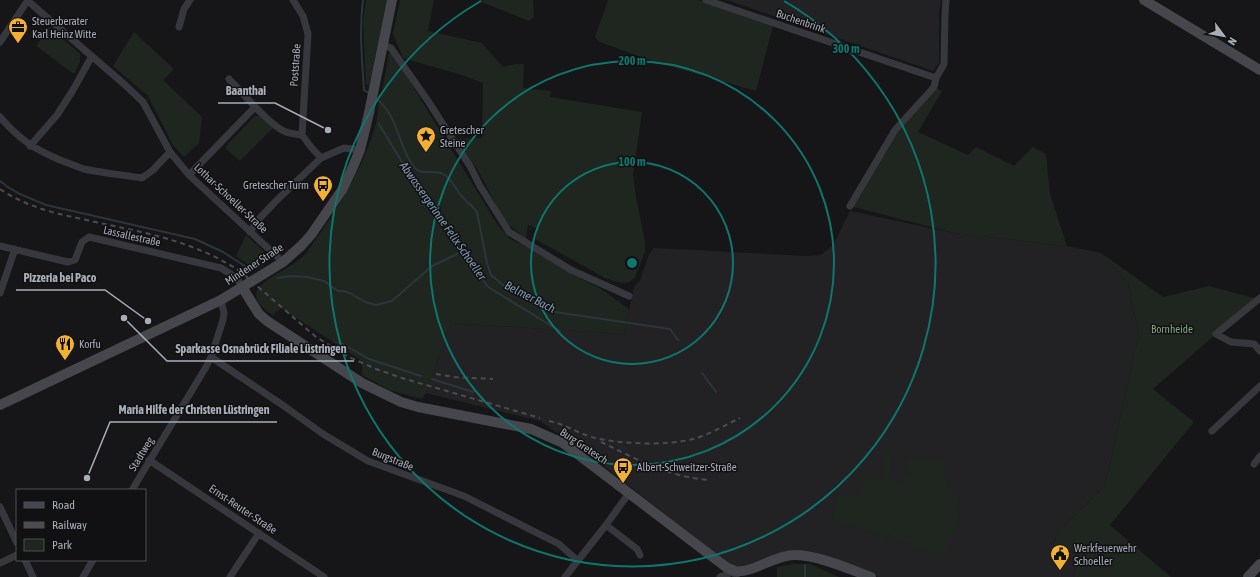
<svg xmlns="http://www.w3.org/2000/svg" width="1260" height="577" viewBox="0 0 1260 577" font-family="'Asap Condensed',sans-serif">
	<style>
		.built { fill: #222225 }
		.green { fill: #1e261f }
		.lines { fill: none; stroke-linecap: round; stroke-linejoin: round }
		.stream { stroke: #2c353c; stroke-width: 2 }
		.street { stroke: #37383d; stroke-width: 7 }
		.secondary { stroke: #45474d; stroke-width: 10 }
		.rail { stroke: #4a4c52; stroke-width: 2; stroke-dasharray: 5 4; stroke-linecap: butt }
		.ring { fill: none; stroke: #0f766e; stroke-width: 2 }
		.labels { text-anchor: middle; stroke-width: 3; stroke-linejoin: round; paint-order: stroke }
		.poi-label { font-size: 11px; fill: #a8adb8; stroke: #111113; text-anchor: start }
		.street-label { font-size: 11px; fill: #a8adb8; stroke: #111113 }
		.park-label { font-size: 11px; fill: #7fa381; stroke: #111113 }
		.water-label { font-size: 12px; font-style: italic; fill: #7f9bb3; stroke: #111113 }
		.centre { fill: #0f766e; stroke: #111113; stroke-width: 2 }
		.ring-label { font-size: 12px; text-anchor: middle; font-weight: bold; fill: #0f766e; stroke: #111113; stroke-width: 3; stroke-linejoin: round; paint-order: stroke }
		.leader { fill: none; stroke: #a8adb8; stroke-width: 1.5 }
		.callout-dot { fill: #a8adb8; stroke: #111113; stroke-width: 1.5 }
		.callout-label { font-size: 12px; text-anchor: middle; font-weight: bold; fill: #a8adb8; stroke: #111113; stroke-width: 3; stroke-linejoin: round; paint-order: stroke }
	</style>
	<rect width="100%" height="100%" fill="#161618"/>
	<path class="built" d="M 727,0 L 941,0 L 939,14 L 939,63 L 933,71 Z
		M 850,211 L 954,233 L 1067,246 L 1101,253 L 1128,283 L 1139,334 L 1105,486 L 1058,532 L 1053,545 L 1079,554 L 1074,577 L 879,577 L 801,551 L 738,567 L 728,563 L 588,454 L 540,421 L 426,393 L 451,323 L 624,334 L 634,287 L 640,281 L 649,254 L 654,248 L 805,256 L 821,255 L 833,245 Z"/>
	<path class="green" d="M 366,0 L 387,0 L 369,86 L 366,84 L 363,21 Z
		M 400,0 L 434,0 L 428,31 L 482,43 L 503,67 L 515,64 L 524,64 L 523,88 L 551,91 L 550,97 L 642,112 L 633,175 L 636,197 L 645,242 L 645,252 L 635,277 L 630,282 L 621,283 L 605,278 L 535,239 L 538,229 L 528,225 L 526,239 L 505,222 L 478,170 L 455,139 L 482,138 L 483,83 L 465,76 L 403,58 L 393,34 Z
		M 477,0 L 533,0 L 534,17 L 529,21 Z
		M 608,0 L 699,0 L 773,26 L 756,91 L 652,61 L 600,42 L 595,37 Z
		M 49,27 L 80,54 L 80,62 L 74,74 L 36,46 Z
		M 134,32 L 174,69 L 163,80 L 202,117 L 199,143 L 184,157 L 173,145 L 148,96 L 113,66 Z
		M 389,53 L 393,54 L 497,224 L 510,239 L 525,246 L 573,275 L 601,289 L 629,309 L 624,334 L 451,323 L 426,393 L 422,399 L 389,390 L 362,375 L 362,361 L 281,308 L 273,315 C 226,286 291,274 307,252 C 334,214 360,175 374,130 C 377,122 378,112 379,103 C 383,87 386,70 389,53 Z
		M 934,87 L 942,91 L 918,132 L 968,155 L 976,147 L 1014,166 L 1033,147 L 1046,154 L 1050,194 L 1067,246 L 954,233 L 850,206 L 895,130 Z
		M 255,116 L 259,116 L 273,128 L 240,161 L 226,149 L 226,146 Z
		M 246,235 L 269,256 L 270,258 L 268,261 L 258,269 L 252,267 L 236,256 Z
		M 1101,253 L 1163,297 L 1209,286 L 1258,299 L 1216,334 L 1153,389 L 1194,422 L 1110,525 L 1171,577 L 1074,577 L 1079,554 L 1053,546 L 1058,532 L 1105,486 L 1139,334 L 1128,283 Z
		M 884,453 L 892,454 L 891,472 L 888,476 L 898,486 L 911,475 L 906,469 L 907,459 L 945,461 L 944,471 L 947,483 L 959,500 L 958,521 L 944,559 L 888,534 L 885,545 L 878,543 L 881,534 L 833,521 L 837,496 L 860,496 L 863,478 L 882,479 Z
		M 793,564 L 810,564 L 839,577 L 777,577 L 777,567 Z"/>
	<g class="lines">
		<path class="stream" d="M 363,0 C 359,32 362,58 364,90 L 370,94
			M 375,98 C 399,115 397,145 414,167 C 422,177 435,168 445,175 C 452,180 455,188 460,194 C 465,201 472,205 477,212 L 487,263 L 491,275 L 503,285 L 555,312 L 670,329 L 678,340
			M 379,124 L 407,170 L 488,287 L 560,331
			M 0,181 C 13,193 30,198 46,205 L 195,239 L 223,252 L 251,270
			M 277,278 L 292,276 L 307,277 L 324,281 L 338,291 L 344,291 L 352,294 L 365,302 L 376,305 L 392,301 L 432,266 L 457,254
			M 339,342 L 369,359 L 421,376
			M 702,373 L 716,392
			M 432,379 L 473,392
			M 805,565 L 805,577"/>
		<path class="street" d="M 293,0 L 303,16 L 308,34 L 302,135
			M 706,0 L 936,78
			M 28,1 L 124,84 L 143,102 L 170,152 L 189,175 L 283,262
			M 179,27 L 184,9 L 190,0
			M 0,42 L 28,0
			M 383,45 L 391,48 L 428,101 L 470,166 L 480,186 L 509,232 L 571,270 L 629,296
			M 229,79 C 242,92 270,126 286,132 C 291,134 297,134 302,135 L 311,147 L 321,158
			M 0,117 C 19,139 34,149 60,160 C 68,163 76,166 84,169 C 102,173 123,175 142,178 L 153,170 L 170,152
			M 30,146 L 57,115 L 73,90 L 92,56
			M 189,175 L 255,107
			M 850,206 L 895,130 L 934,87 L 936,78 L 944,64 L 945,15 L 946,0
			M 250,232 L 258,220 L 276,201 L 321,158 L 344,148 L 360,150
			M 0,246 L 68,262 L 75,260 L 82,242 L 89,237 L 221,268 L 237,278 L 242,287
			M 0,293 L 15,249
			M 1260,298 L 1216,334 L 1231,342 L 1254,344 L 1260,351
			M 211,357 L 284,406 L 323,434 L 368,461 L 464,496 L 559,544 L 578,561
			M 1212,431 L 1260,386
			M 149,460 L 324,577
			M 1254,464 L 1260,456
			M 132,490 L 206,367 L 211,357 L 223,320 L 224,313 L 221,300
			M 0,507 L 17,543
			M 606,525 L 637,549 L 640,555
			M 25,560 L 33,577
			M 0,563 L 17,555
			M 83,577 L 93,560
			M 230,577 L 259,533
			M 565,577 L 606,525 L 629,493
			M 720,577 L 735,571 L 736,577"/>
		<path class="secondary" d="M 1144,0 L 1260,70
			M 242,287 L 259,314 L 267,321 L 362,383 L 401,402 L 418,407 L 531,429 L 563,443 L 726,567 C 729,568 732,570 735,571 C 751,574 775,555 794,555 C 818,555 849,569 871,577
			M 0,405 L 221,300 L 283,262 L 301,246 L 311,235 L 342,190 L 352,169 L 360,150 L 369,113 L 392,0
			M 1248,577 L 1260,564"/>
		<path class="rail" d="M 0,189 C 25,206 53,213 82,219 C 139,232 192,239 241,272 L 316,337 L 349,357 L 376,369 L 402,378 L 540,418
			M 436,374 L 454,377 L 493,379
			M 549,421 C 565,424 579,434 595,438 C 622,444 666,446 693,439 C 709,435 725,425 740,418
			M 601,442 C 636,459 669,477 709,480"/>
	</g>
	<g class="ring">
		<circle cx="632" cy="263" r="101"/>
		<circle cx="632" cy="263" r="202"/>
		<path d="M784 1A303 303 0 1 1 481 1"/>
	</g>
	<defs>
		<symbol id="office-pin" viewBox="-11 -11 22 30"><path d="M0 17L-7.5 6A9.5 9.5 0 1 1 7.5 6Z" fill="#f2b134" stroke="#111113"/><path d="M-6-3h4V-5.5h4V-3h4V5H-6ZM-1-4.5V-3h2v-1.5ZM-6 0V1H6V0Z" fill="#111"/></symbol>
		<symbol id="sight-pin" viewBox="-11 -11 22 30"><path d="M0 17L-7.5 6A9.5 9.5 0 1 1 7.5 6Z" fill="#f2b134" stroke="#111113"/><path d="M0-6L1.8-2.2L6-1.7L2.9 1.2L3.7 5.4L0 3.3L-3.7 5.4L-2.9 1.2L-6-1.7L-1.8-2.2Z" fill="#111"/></symbol>
		<symbol id="bus-pin" viewBox="-11 -11 22 30"><path d="M0 17L-7.5 6A9.5 9.5 0 1 1 7.5 6Z" fill="#f2b134" stroke="#111113"/><path d="M-5-6H5V4H4V6H2V4H-2V6H-4V4H-5ZM-3.5-4V0h7V-4ZM-3.5 1.2v1.5H-2V1.2ZM2 1.2v1.5H3.5V1.2Z" fill="#111"/></symbol>
		<symbol id="restaurant-pin" viewBox="-11 -11 22 30"><path d="M0 17L-7.5 6A9.5 9.5 0 1 1 7.5 6Z" fill="#f2b134" stroke="#111113"/><path d="M-5-6h1v4h1v-4h1v4h1v-4h1v5L-1.5 .5V6h-2V.5L-5-1ZM5-6V6H3V1.5H1.5Q1.5-4 5-6Z" fill="#111"/></symbol>
		<symbol id="civic-pin" viewBox="-11 -11 22 30"><path d="M0 17L-7.5 6A9.5 9.5 0 1 1 7.5 6Z" fill="#f2b134" stroke="#111113"/><path d="M-.6-6.5H3V-4.5H.6V-3L4-1V1h2V6H-6V1h2V-1L-.6-3ZM-1.2 2.5V6h2.4V2.5Z" fill="#111"/></symbol>
	</defs>
	<g fill-rule="evenodd">
		<use href="#office-pin" x="7" y="16" width="22" height="30"/>
		<use href="#sight-pin" x="415" y="125" width="22" height="30"/>
		<use href="#bus-pin" x="312" y="174" width="22" height="30"/>
		<use href="#restaurant-pin" x="54" y="333" width="22" height="30"/>
		<use href="#bus-pin" x="612" y="456" width="22" height="30"/>
		<use href="#civic-pin" x="1049" y="543" width="22" height="30"/>
	</g>
	<g class="labels">
		<g class="poi-label">
			<text x="32" y="25">Steuerberater<tspan x="32" dy="13">Karl Heinz Witte</tspan></text>
			<text x="440" y="134">Gretescher<tspan x="440" dy="13">Steine</tspan></text>
			<text x="309" y="189" text-anchor="end">Gretescher Turm</text>
			<text x="79" y="348">Korfu</text>
			<text x="637" y="471">Albert-Schweitzer-Straße</text>
			<text x="1074" y="552">Werkfeuerwehr<tspan x="1074" dy="13">Schoeller</tspan></text>
		</g>
		<g class="street-label">
			<text transform="translate(801 21) rotate(19)" y="4">Buchenbrink</text>
			<text transform="translate(295 65) rotate(-86)" y="4">Poststraße</text>
			<text transform="translate(231 198) rotate(43)" y="4">Lothar-Schoeller-Straße</text>
			<text transform="translate(132 236) rotate(13)" y="4">Lassallestraße</text>
			<text transform="translate(254 264) rotate(-33)" y="4">Mindener Straße</text>
			<text transform="translate(584 446) rotate(34)" y="4">Burg Gretesch</text>
			<text transform="translate(141 454) rotate(-59)" y="4">Stadtweg</text>
			<text transform="translate(393 459) rotate(22)" y="4">Burgstraße</text>
			<text transform="translate(243 509) rotate(34)" y="4">Ernst-Reuter-Straße</text>
		</g>
		<g class="park-label">
			<text x="1172" y="333">Bornheide</text>
		</g>
		<g class="water-label">
			<text transform="translate(443 221) rotate(55)" y="4">Abwassergerinne Felix Schoeller</text>
			<text transform="translate(530 297) rotate(27)" y="4">Belmer Bach</text>
		</g>
	</g>
	<circle cx="632" cy="263" r="6" class="centre"/>
	<g class="ring-label">
		<text x="846" y="53">300 m</text>
		<text x="632" y="65">200 m</text>
		<text x="632" y="166">100 m</text>
	</g>
	<path class="leader" d="M328 130L275 103H218M148 321L105 290H16M124 318L167 361H354M87 478L110 422H277"/>
	<g class="callout-dot">
		<circle cx="328" cy="130" r="4"/>
		<circle cx="148" cy="321" r="4"/>
		<circle cx="124" cy="318" r="4"/>
		<circle cx="87" cy="478" r="4"/>
	</g>
	<g class="callout-label">
		<text x="246" y="95">Baanthai</text>
		<text x="60" y="282">Pizzeria bei Paco</text>
		<text x="261" y="353">Sparkasse Osnabrück Filiale Lüstringen</text>
		<text x="194" y="414">Maria Hilfe der Christen Lüstringen</text>
	</g>
	<rect x="16" y="489" width="130" height="72" fill="#111113" stroke="#4d4f55"/>
	<rect x="24" y="502" width="20" height="6" fill="#45474d" stroke="#4d4f55"/>
	<text x="52" y="509" font-size="12" fill="#a8adb8">Road</text>
	<rect x="24" y="522" width="20" height="6" fill="#4a4c52" stroke="#4d4f55"/>
	<text x="52" y="529" font-size="12" fill="#a8adb8">Railway</text>
	<rect x="24" y="539" width="20" height="12" fill="#1e261f" stroke="#4d4f55"/>
	<text x="52" y="549" font-size="12" fill="#a8adb8">Park</text>
	<g transform="translate(1224 36) rotate(122)" stroke="#111113" stroke-width="3" paint-order="stroke">
	<path d="M0-3L7 15L0 10L-7 15Z" fill="#a8adb8"/>
	<text y="-6" font-size="11" font-weight="bold" text-anchor="middle" fill="#a8adb8">N</text>
	</g>
</svg>
